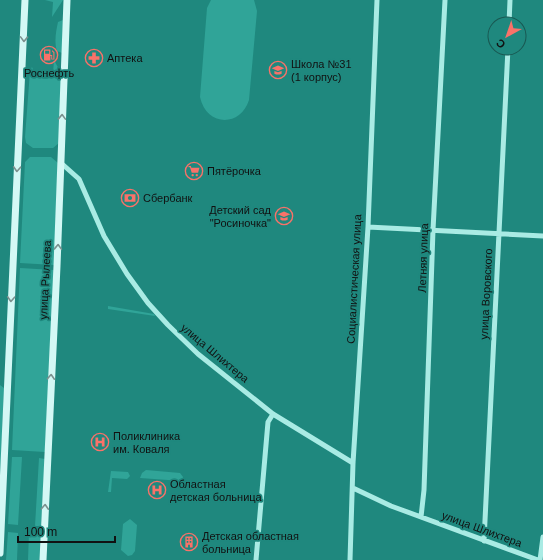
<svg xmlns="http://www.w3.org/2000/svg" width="543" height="560" viewBox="0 0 543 560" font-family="Helvetica,sans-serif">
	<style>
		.green { fill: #30a498 }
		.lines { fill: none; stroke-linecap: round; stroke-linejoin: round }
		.street { stroke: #a9ebe4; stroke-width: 5 }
		.secondary { stroke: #d4f8f5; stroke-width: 7 }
		.oneway { stroke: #7c908e }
		.labels { text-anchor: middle; stroke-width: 3.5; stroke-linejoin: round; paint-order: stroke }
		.poi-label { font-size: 11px; fill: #111; stroke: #1f887e; text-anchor: start }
		.street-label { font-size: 11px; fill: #111; stroke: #1f887e }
	</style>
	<rect width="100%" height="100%" fill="#1f887e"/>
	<path class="green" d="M 45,0 L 63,0 L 52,17 L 53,2 Z
		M 211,0 L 254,0 L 257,11 L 249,100 C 240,128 206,126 200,97 L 207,8 Z
		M 63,20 L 62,53 L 57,51 C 54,42 56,31 58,22 Z
		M 54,60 L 62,75 L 59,143 L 53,148 L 33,148 L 26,143 L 25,137 L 30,71 L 32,67 L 34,72 L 53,73 Z
		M 30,157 L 51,157 L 58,163 L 54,265 L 20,263 L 25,162 Z
		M 20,268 L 54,270 L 45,452 L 12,450 Z
		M 108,306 L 154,314 L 155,316 L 108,309 Z
		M 0,361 L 0,385 L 4,388 L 0,483 Z
		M 12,457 L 22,457 L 18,525 L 8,524 Z
		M 39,458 L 45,459 L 41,526 L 35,526 Z
		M 146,470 L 180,473 L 183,477 L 182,481 L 140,478 L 142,473 Z
		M 111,471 L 128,472 L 130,476 L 127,479 L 112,478 L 111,492 L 108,492 Z
		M 130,519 L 137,525 L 135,551 L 132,555 L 128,556 L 121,550 L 123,524 Z
		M 8,532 L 18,533 L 17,560 L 6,560 Z
		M 29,533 L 41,534 L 40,560 L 28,560 Z"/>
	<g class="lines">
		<path class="street" d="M 509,24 L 510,0
			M 61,163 L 79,179 L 104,236 L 127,274 L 148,303 L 168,325 L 198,354 L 273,414 L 353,463
			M 368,227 L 543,236
			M 353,488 L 391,506 L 538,560
			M 421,517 L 424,490 L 433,230 L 445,0
			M 484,541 L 508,48
			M 256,560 L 268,422 L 273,414
			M 350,560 L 353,463 L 368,227 L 377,0
			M 540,560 L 543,537"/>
		<path class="secondary" d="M 0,553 L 25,0
			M 43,560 L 57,266 L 67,0"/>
	</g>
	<defs><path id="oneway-chevron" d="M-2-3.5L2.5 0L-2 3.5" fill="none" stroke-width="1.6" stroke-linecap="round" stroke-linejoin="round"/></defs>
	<g class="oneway">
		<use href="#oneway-chevron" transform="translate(24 39) rotate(92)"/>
		<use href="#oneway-chevron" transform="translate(62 117) rotate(-88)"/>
		<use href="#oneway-chevron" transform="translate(17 169) rotate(93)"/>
		<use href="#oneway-chevron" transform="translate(58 247) rotate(-88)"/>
		<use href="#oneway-chevron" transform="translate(11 299) rotate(93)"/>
		<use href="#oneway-chevron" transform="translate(51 377) rotate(-87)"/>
		<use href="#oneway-chevron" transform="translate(45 507) rotate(-87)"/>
	</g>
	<defs>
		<symbol id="fuel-ring" viewBox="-11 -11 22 22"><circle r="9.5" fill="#1f887e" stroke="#f97269" stroke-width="1.5"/><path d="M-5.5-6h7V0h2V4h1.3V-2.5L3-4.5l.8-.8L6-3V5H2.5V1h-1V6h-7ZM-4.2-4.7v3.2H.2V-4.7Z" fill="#f97269"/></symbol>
		<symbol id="pharmacy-ring" viewBox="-11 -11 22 22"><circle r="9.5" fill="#1f887e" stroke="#f97269" stroke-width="1.5"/><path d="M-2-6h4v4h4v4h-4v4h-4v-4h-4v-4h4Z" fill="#f97269"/></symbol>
		<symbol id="school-ring" viewBox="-11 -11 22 22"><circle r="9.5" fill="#1f887e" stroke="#f97269" stroke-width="1.5"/><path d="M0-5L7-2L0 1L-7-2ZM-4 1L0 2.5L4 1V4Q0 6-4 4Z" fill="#f97269"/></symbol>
		<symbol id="supermarket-ring" viewBox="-11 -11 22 22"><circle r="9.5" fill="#1f887e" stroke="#f97269" stroke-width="1.5"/><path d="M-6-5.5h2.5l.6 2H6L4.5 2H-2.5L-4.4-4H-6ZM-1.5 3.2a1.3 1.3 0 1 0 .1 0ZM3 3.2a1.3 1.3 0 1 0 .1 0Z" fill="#f97269"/></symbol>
		<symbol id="bank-ring" viewBox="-11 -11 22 22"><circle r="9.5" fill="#1f887e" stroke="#f97269" stroke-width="1.5"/><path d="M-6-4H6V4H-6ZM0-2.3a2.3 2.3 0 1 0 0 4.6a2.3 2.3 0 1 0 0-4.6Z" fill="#f97269"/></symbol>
		<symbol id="hospital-ring" viewBox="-11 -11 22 22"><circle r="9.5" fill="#1f887e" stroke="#f97269" stroke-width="1.5"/><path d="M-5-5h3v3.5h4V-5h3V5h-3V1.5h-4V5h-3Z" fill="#f97269"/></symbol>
		<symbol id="building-ring" viewBox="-11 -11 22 22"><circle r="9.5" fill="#1f887e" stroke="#f97269" stroke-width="1.5"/><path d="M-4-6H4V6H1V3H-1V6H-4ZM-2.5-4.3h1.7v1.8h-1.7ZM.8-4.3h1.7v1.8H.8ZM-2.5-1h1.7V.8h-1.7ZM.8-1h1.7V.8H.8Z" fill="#f97269"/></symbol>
	</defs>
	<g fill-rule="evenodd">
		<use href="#fuel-ring" x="39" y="45" width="20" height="20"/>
		<use href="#pharmacy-ring" x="84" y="48" width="20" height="20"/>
		<use href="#school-ring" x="268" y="60" width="20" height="20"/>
		<use href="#supermarket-ring" x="184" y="161" width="20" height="20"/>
		<use href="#bank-ring" x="120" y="188" width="20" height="20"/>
		<use href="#school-ring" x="274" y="206" width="20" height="20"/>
		<use href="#hospital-ring" x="90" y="432" width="20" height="20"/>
		<use href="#hospital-ring" x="147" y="480" width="20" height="20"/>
		<use href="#building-ring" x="179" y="532" width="20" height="20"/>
	</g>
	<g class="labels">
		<g class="poi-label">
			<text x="107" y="62">Аптека</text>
			<text x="291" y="68">Школа №31<tspan x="291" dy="13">(1 корпус)</tspan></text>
			<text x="49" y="77" text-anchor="middle">Роснефть</text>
			<text x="207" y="175">Пятёрочка</text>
			<text x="143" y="202">Сбербанк</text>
			<text x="271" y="214" text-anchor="end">Детский сад<tspan x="271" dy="13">"Росиночка"</tspan></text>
			<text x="113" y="440">Поликлиника<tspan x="113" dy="13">им. Коваля</tspan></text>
			<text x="170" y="488">Областная<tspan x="170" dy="13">детская больница</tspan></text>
			<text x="202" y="540">Детская областная<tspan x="202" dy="13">больница</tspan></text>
		</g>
		<g class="street-label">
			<text transform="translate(423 258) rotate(-88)" y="4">Летняя улица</text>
			<text transform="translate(354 279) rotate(-87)" y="4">Социалистическая улица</text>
			<text transform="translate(45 280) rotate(-87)" y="4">улица Рылеева</text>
			<text transform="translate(486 294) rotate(-87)" y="4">улица Воровского</text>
			<text transform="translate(215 353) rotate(40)" y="4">улица Шлихтера</text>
			<text transform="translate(482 529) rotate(20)" y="4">улица Шлихтера</text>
		</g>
	</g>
	<g transform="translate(507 36) rotate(220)"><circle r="19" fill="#1f887e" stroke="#195852"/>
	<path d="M0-3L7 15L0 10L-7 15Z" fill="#f97269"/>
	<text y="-6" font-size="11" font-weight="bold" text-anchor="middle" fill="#111111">С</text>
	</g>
	<path d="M18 536v6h97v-6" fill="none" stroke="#111111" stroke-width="2"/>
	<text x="24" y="536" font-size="12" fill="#111111" stroke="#1f887e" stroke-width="3" paint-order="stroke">100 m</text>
</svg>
